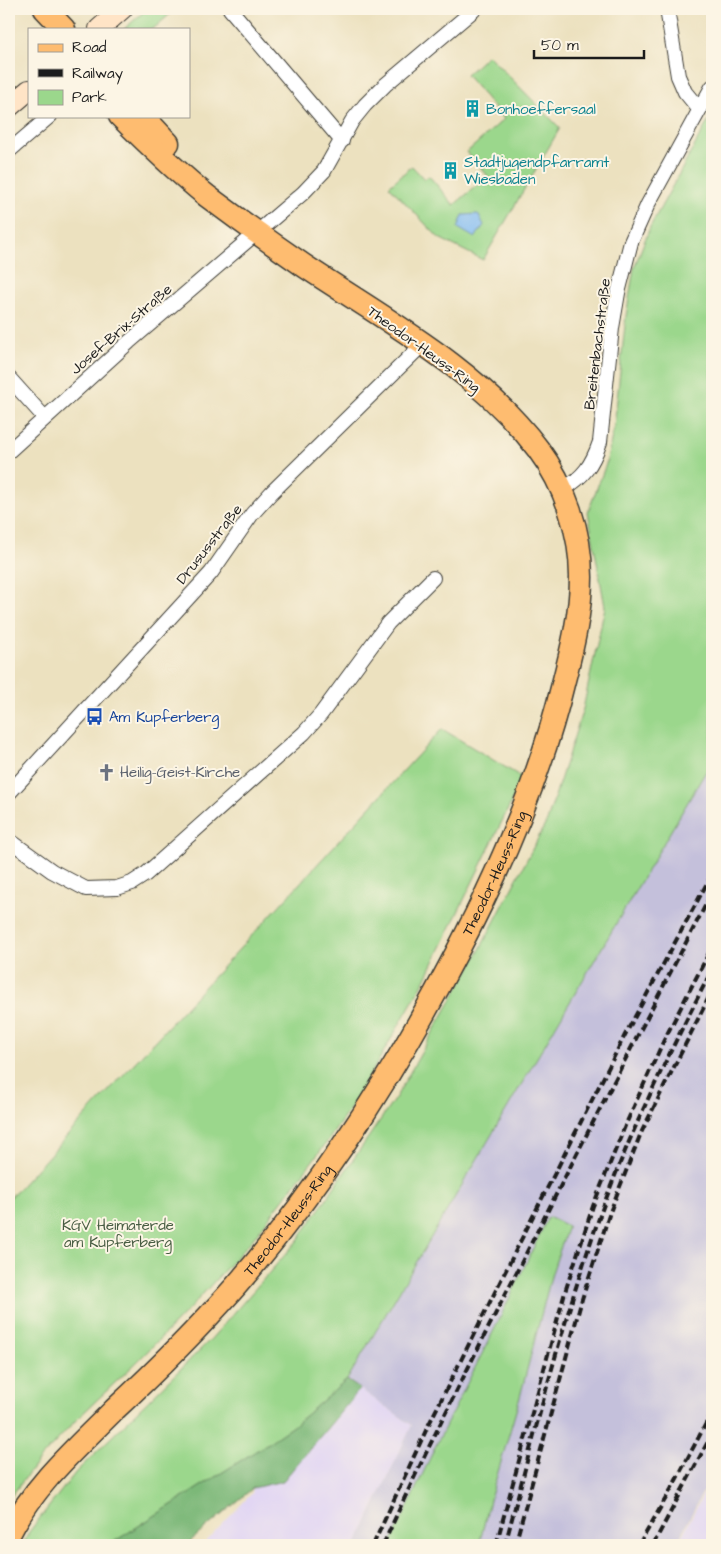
<svg xmlns="http://www.w3.org/2000/svg" width="721" height="1554" viewBox="0 0 721 1554" font-family="'Architects Daughter',sans-serif">
	<style>
		.built { fill: #e0d4f4 }
		.industrial { fill: #c4c0db }
		.green { fill: #9bd78c; stroke: #5c7a54 }
		.forest { fill: #7cb878; stroke: #4c6a4a }
		.water { fill: #82bcf3; stroke: #4f6c88 }
		.lines { fill: none; stroke-linecap: round; stroke-linejoin: round }
		.minor-casing { stroke: #3b3a34; stroke-width: 16 }
		.secondary-casing { stroke: #3b3a34; stroke-width: 22 }
		.primary-casing { stroke: #3b3a34; stroke-width: 25 }
		.minor { stroke: #fff; stroke-width: 14 }
		.secondary { stroke: #ffe4c6; stroke-width: 20 }
		.primary { stroke: #febc70; stroke-width: 22 }
		.rail { stroke: #1c1c1c; stroke-width: 4; stroke-dasharray: 8 4; stroke-linecap: butt }
		.labels { text-anchor: middle; stroke-width: 4; stroke-linejoin: round; paint-order: stroke }
		.culture-label { font-size: 15px; fill: #0d838f; stroke: #fcf5e5; text-anchor: start }
		.street-label { font-size: 15px; fill: #1c1c1c; stroke: #fcf5e5 }
		.transit-label { font-size: 15px; fill: #164399; stroke: #fcf5e5; text-anchor: start }
		.worship-label { font-size: 15px; fill: #5b616d; stroke: #fcf5e5; text-anchor: start }
		.park-label { font-size: 15px; fill: #485d43; stroke: #fcf5e5 }
	</style>
	<rect width="100%" height="100%" fill="#fcf5e5"/>
	<filter id="ink" filterUnits="userSpaceOnUse"><feTurbulence type="fractalNoise" baseFrequency=".02" numOctaves="2"/><feDisplacementMap in="SourceGraphic" scale="10" xChannelSelector="R" yChannelSelector="G"/><feConvolveMatrix kernelMatrix="1 2 1 2 8 2 1 2 1" color-interpolation-filters="sRGB"/></filter>
	<filter id="wash" filterUnits="userSpaceOnUse"><feTurbulence type="fractalNoise" baseFrequency=".0096" numOctaves="4" result="noise"/><feDisplacementMap in="SourceGraphic" scale="20" xChannelSelector="R" yChannelSelector="G"/><feGaussianBlur stdDeviation="1.12" result="paint"/><feColorMatrix in="noise" values="0 0 0 0 0 0 0 0 0 0 0 0 0 0 0 0 0 1.4 0 .05"/><feComposite in="paint" operator="in"/></filter>
	<g filter="url(#wash)">
		<rect width="100%" height="100%" fill="#ece1bf"/>
		<path class="built" d="M 360,1389 L 412,1425 L 356,1545 L 203,1545 L 252,1493 L 253,1488 L 283,1481 Z
			M 712,1477 L 712,1545 L 677,1545 Z"/>
		<path class="industrial" d="M 712,761 L 712,1474 L 676,1545 L 356,1545 L 412,1425 L 347,1380 Z"/>
		<path class="green" d="M 147,9 L 176,9 L 153,29 L 124,29 Z
			M 488,55 L 560,128 L 483,260 L 439,238 L 389,186 L 412,166 L 424,179 L 429,176 L 454,205 L 488,176 L 467,152 L 504,119 L 466,75 Z
			M 712,114 L 712,761 L 347,1380 L 293,1426 L 259,1449 L 109,1545 L 23,1545 L 29,1532 L 76,1472 L 211,1339 L 298,1240 L 396,1097 L 477,955 L 547,821 L 583,709 L 605,607 L 588,512 L 606,464 L 614,427 L 626,316 L 634,268 L 650,227 Z
			M 442,729 L 523,778 L 425,980 L 354,1103 L 327,1142 L 252,1240 L 191,1307 L 137,1362 L 78,1418 L 39,1460 L 9,1499 L 9,1199 Z
			M 548,1217 L 568,1226 L 552,1273 L 520,1397 L 491,1496 L 479,1545 L 390,1545 L 436,1445 L 498,1322 Z"/>
		<path class="forest" d="M 347,1380 L 360,1389 L 283,1481 L 253,1488 L 186,1545 L 109,1545 L 259,1449 L 293,1426 Z"/>
		<path class="water" d="M 478,214 L 484,225 L 475,238 L 458,228 L 463,215 Z"/>
	</g>
	<g filter="url(#ink)">
		<g class="lines">
			<defs>
				<path id="minor" d="M 230,9 L 342,141
					M 667,9 L 678,76 L 685,92 L 699,109
					M 9,151 L 50,116
					M 9,378 L 45,418
					M 9,451 L 129,342 L 303,193 L 324,171 L 352,121 L 365,105 L 385,85 L 475,9
					M 562,490 C 584,477 592,465 600,442 L 612,328 L 618,293 L 631,242 L 648,204 L 712,87
					M 9,793 L 211,573 L 252,514 L 271,493 L 423,344
					M 9,840 L 52,871 L 86,889 L 117,888 L 132,883 L 146,874 L 304,733 L 321,714 L 388,623 L 433,578"/>
				<path id="secondary" d="M 99,29 L 122,9
					M 9,107 L 29,90"/>
				<g id="primary">
					<path d="M 45,9 L 64,29"/>
					<path d="M 143,116 L 168,143"/>
					<path id="s1" d="M 9,1534 C 34,1485 75,1449 114,1410 C 156,1371 197,1330 235,1287 C 322,1186 395,1072 456,954 C 501,868 540,779 563,684 C 572,649 581,613 581,577 C 581,532 565,485 538,449 C 479,370 384,319 303,265 C 271,243 239,220 207,196 C 176,171 148,144 120,116"/>
				</g>
			</defs>
			<use href="#minor" class="minor-casing"/>
			<use href="#secondary" class="secondary-casing"/>
			<use href="#primary" class="primary-casing"/>
			<use href="#minor" class="minor"/>
			<use href="#secondary" class="secondary"/>
			<use href="#primary" class="primary"/>
			<path class="rail" d="M 373,1545 L 428,1426 L 527,1228 L 625,1035 L 712,874
				M 383,1545 C 422,1458 466,1372 509,1287 C 576,1155 643,1024 712,893
				M 496,1545 L 565,1292 L 593,1206 L 625,1126 L 663,1042 L 712,947
				M 505,1545 C 535,1432 563,1317 603,1207 C 633,1125 672,1047 712,970
				M 515,1545 L 582,1299 L 610,1212 L 641,1133 L 712,991
				M 639,1545 L 674,1484 L 712,1412
				M 653,1545 L 712,1434"/>
		</g>
	</g>
	<defs>
		<symbol id="building-bare" viewBox="-9 -9 18 18"><path d="M-4-6H4V6H1V3H-1V6H-4ZM-2.5-4.3h1.7v1.8h-1.7ZM.8-4.3h1.7v1.8H.8ZM-2.5-1h1.7V.8h-1.7ZM.8-1h1.7V.8H.8Z" fill="#0f9aa8" stroke="#fcf5e5" stroke-width="2.5" paint-order="stroke"/></symbol>
		<symbol id="bus-bare" viewBox="-9 -9 18 18"><path d="M-5-6H5V4H4V6H2V4H-2V6H-4V4H-5ZM-3.5-4V0h7V-4ZM-3.5 1.2v1.5H-2V1.2ZM2 1.2v1.5H3.5V1.2Z" fill="#1a4fb4" stroke="#fcf5e5" stroke-width="2.5" paint-order="stroke"/></symbol>
		<symbol id="church-bare" viewBox="-9 -9 18 18"><path d="M-1.2-6h2.4v3.5h3.3v2.4h-3.3V6h-2.4V-.1h-3.3v-2.4h3.3Z" fill="#6b7280" stroke="#fcf5e5" stroke-width="2.5" paint-order="stroke"/></symbol>
	</defs>
	<g fill-rule="evenodd">
		<use href="#building-bare" x="460" y="96" width="25" height="25"/>
		<use href="#building-bare" x="438" y="158" width="25" height="25"/>
		<use href="#bus-bare" x="82" y="704" width="25" height="25"/>
		<use href="#church-bare" x="94" y="760" width="25" height="25"/>
	</g>
	<g class="labels">
		<g class="culture-label">
			<text x="486" y="114">Bonhoeffersaal</text>
			<text x="464" y="167">Stadtjugendpfarramt<tspan x="464" dy="17">Wiesbaden</tspan></text>
		</g>
		<g class="street-label">
			<text transform="translate(121 329) rotate(-41)" y="5">Josef-Brix-Straße</text>
			<text transform="translate(597 344) rotate(-83)" y="5">Breitenbachstraße</text>
			<text transform="translate(424 349) rotate(36)" y="5">Theodor-Heuss-Ring</text>
			<text transform="translate(209 544) rotate(-52)" y="5">Drususstraße</text>
			<text dy="5" stroke="none"><textPath href="#s1" startOffset="826">Theodor-Heuss-Ring</textPath></text>
			<text dy="5" stroke="none"><textPath href="#s1" startOffset="421">Theodor-Heuss-Ring</textPath></text>
		</g>
		<g class="transit-label">
			<text x="109" y="722">Am Kupferberg</text>
		</g>
		<g class="worship-label">
			<text x="120" y="777">Heilig-Geist-Kirche</text>
		</g>
		<g class="park-label">
			<text x="118" y="1230">KGV Heimaterde<tspan x="118" dy="17">am Kupferberg</tspan></text>
		</g>
	</g>
	<rect width="721" height="1554" fill="none" stroke="#fcf5e5" stroke-width="30"/>
	<rect x="28" y="28" width="162" height="90" fill="#fcf5e5" stroke="#a29e95"/>
	<rect x="38" y="44" width="25" height="8" fill="#febc70" stroke="#a29e95"/>
	<text x="72" y="52" font-size="15" fill="#1c1c1c">Road</text>
	<rect x="38" y="69" width="25" height="8" fill="#1c1c1c" stroke="#a29e95"/>
	<text x="72" y="78" font-size="15" fill="#1c1c1c">Railway</text>
	<rect x="38" y="90" width="25" height="15" fill="#9bd78c" stroke="#a29e95"/>
	<text x="72" y="102" font-size="15" fill="#1c1c1c">Park</text>
	<path d="M534 50v8h110v-8" fill="none" stroke="#1c1c1c" stroke-width="2.5"/>
	<text x="541" y="50" font-size="15" fill="#1c1c1c" stroke="#fcf5e5" stroke-width="4" paint-order="stroke">50 m</text>
</svg>
